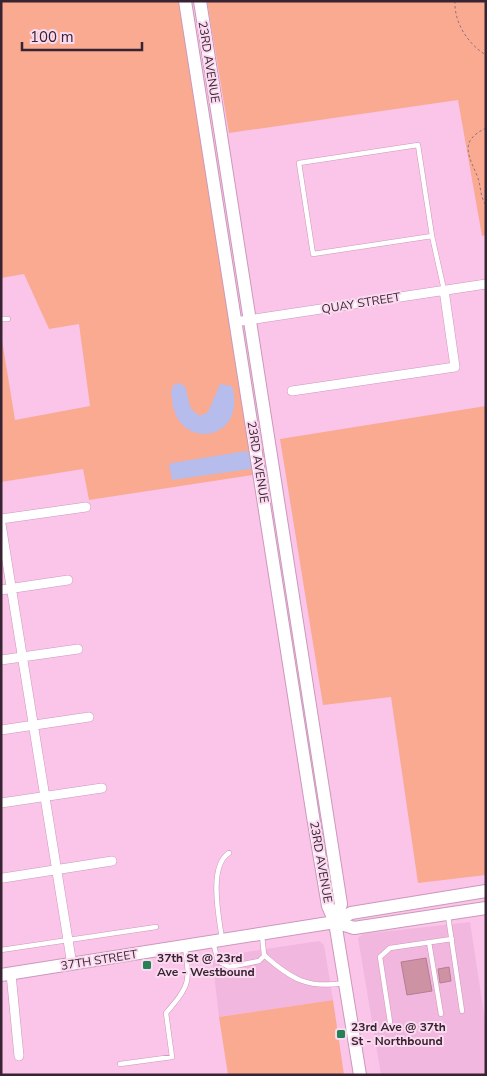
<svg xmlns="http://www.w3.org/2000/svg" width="487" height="1076" viewBox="0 0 487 1076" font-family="'Nunito Sans',sans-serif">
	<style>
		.built { fill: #f2b7df }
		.green { fill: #f9aa91 }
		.water { fill: #b6bceb }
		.building { fill: #ce92a5; stroke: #b77c8f }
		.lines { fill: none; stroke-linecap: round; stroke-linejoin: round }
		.lane-casing { stroke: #cb98bb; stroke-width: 5.5 }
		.street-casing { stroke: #cb98bb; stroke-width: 10 }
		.secondary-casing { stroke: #cb98bb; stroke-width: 14 }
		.path { stroke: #916e86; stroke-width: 1; stroke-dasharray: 2.5 2.5; stroke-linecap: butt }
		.lane { stroke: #fff; stroke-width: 4.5 }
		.street { stroke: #fff; stroke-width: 9 }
		.secondary { stroke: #fff; stroke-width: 12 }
		.poi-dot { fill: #268156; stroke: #fbdaf0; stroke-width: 2 }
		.labels { text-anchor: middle; stroke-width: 4; stroke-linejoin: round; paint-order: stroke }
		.street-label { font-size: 12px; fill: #372331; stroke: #fbdaf0 }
		.poi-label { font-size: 12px; font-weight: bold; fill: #372331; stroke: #fbdaf0; text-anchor: start }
	</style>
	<rect width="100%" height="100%" fill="#fac5e9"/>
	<path class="built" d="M 470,922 L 486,1027 L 486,1075 L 381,1075 L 358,938 L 363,934 Z
		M 319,941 L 324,945 L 333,1000 L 219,1017 L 212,957 Z"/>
	<path class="green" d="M 182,1 L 260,474 L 89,500 L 83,469 L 1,482 L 1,334 L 15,420 L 90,406 L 79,324 L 49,329 L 24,274 L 1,278 L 1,2 Z
		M 207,1 L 486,1 L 486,235 L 482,236 L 458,100 L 229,133 Z
		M 486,406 L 486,875 L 418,883 L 391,697 L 323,705 L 280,439 Z
		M 333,1000 L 344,1075 L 228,1075 L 219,1017 Z"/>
	<path class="water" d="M 176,383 L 185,386 L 191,409 L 200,416 L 208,412 L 220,384 L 232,386 C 248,442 177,452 172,400 C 171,393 170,388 176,383 Z
		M 246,451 L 250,454 L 252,467 L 250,469 L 172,480 L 169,464 L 172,463 Z"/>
	<path class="building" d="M 426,958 L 432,991 L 407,995 L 401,962 Z
		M 449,967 L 451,981 L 440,983 L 438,969 Z"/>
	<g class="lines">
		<defs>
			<path id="lane" d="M 432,236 L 418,145 L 299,163 L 313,254 L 432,236 L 444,290
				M 1,319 L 8,319
				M 448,916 L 462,1011
				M 262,935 L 264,955 C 291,979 308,989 344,983
				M 222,939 C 219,918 208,866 229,853
				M 213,942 L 218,961 L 229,967 L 259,961 L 265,955
				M 429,942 L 441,1014
				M 1,950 L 156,927
				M 390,1022 L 380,957 L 390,948 L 452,939
				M 120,1064 L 172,1057 L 166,1013 C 190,985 190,983 185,947"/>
			<path id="street" d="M 235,322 L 486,284
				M 292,391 L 455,367 L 444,290
				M 1,519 L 86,507
				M 1,524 L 72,965
				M 1,590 L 68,580
				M 1,660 L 78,649
				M 1,730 L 89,717
				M 1,803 L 102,788
				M 3,878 L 112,861
				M 11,974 L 19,1056"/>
			<path id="secondary" d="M 185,1 L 314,823 L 328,906 L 335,922 L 360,1075
				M 200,1 L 341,904 L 335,922
				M 335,922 L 354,928 L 486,908
				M 1,975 L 335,922 L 351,913 L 486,891"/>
		</defs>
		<use href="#lane" class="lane-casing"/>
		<use href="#street" class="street-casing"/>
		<use href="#secondary" class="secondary-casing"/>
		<path class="path" d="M 455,1 C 454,23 468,44 486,55
			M 486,128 C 457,142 470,157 478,178 C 481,187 480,197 486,205"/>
		<use href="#lane" class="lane"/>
		<use href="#street" class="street"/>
		<use href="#secondary" class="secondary"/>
	</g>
	<g class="poi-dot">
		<rect x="142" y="960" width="10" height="10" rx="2.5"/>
		<rect x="336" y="1029" width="10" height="10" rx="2.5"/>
	</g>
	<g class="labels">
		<g class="street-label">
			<text transform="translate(209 62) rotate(81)" y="4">23RD AVENUE</text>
			<text transform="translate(361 303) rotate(-9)" y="4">QUAY STREET</text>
			<text transform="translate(258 462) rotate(81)" y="4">23RD AVENUE</text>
			<text transform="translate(321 862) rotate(80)" y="4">23RD AVENUE</text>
			<text transform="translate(99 960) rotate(-9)" y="4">37TH STREET</text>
		</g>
		<g class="poi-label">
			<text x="157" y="962">37th St @ 23rd<tspan x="157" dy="14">Ave - Westbound</tspan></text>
			<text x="351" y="1031">23rd Ave @ 37th<tspan x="351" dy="14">St - Northbound</tspan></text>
		</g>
	</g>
	<rect width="487" height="1076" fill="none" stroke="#372331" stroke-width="5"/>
	<path d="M22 42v8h120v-8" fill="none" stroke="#372331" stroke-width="2.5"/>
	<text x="30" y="42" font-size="15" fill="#372331" stroke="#fbdaf0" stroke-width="4" paint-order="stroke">100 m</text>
</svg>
